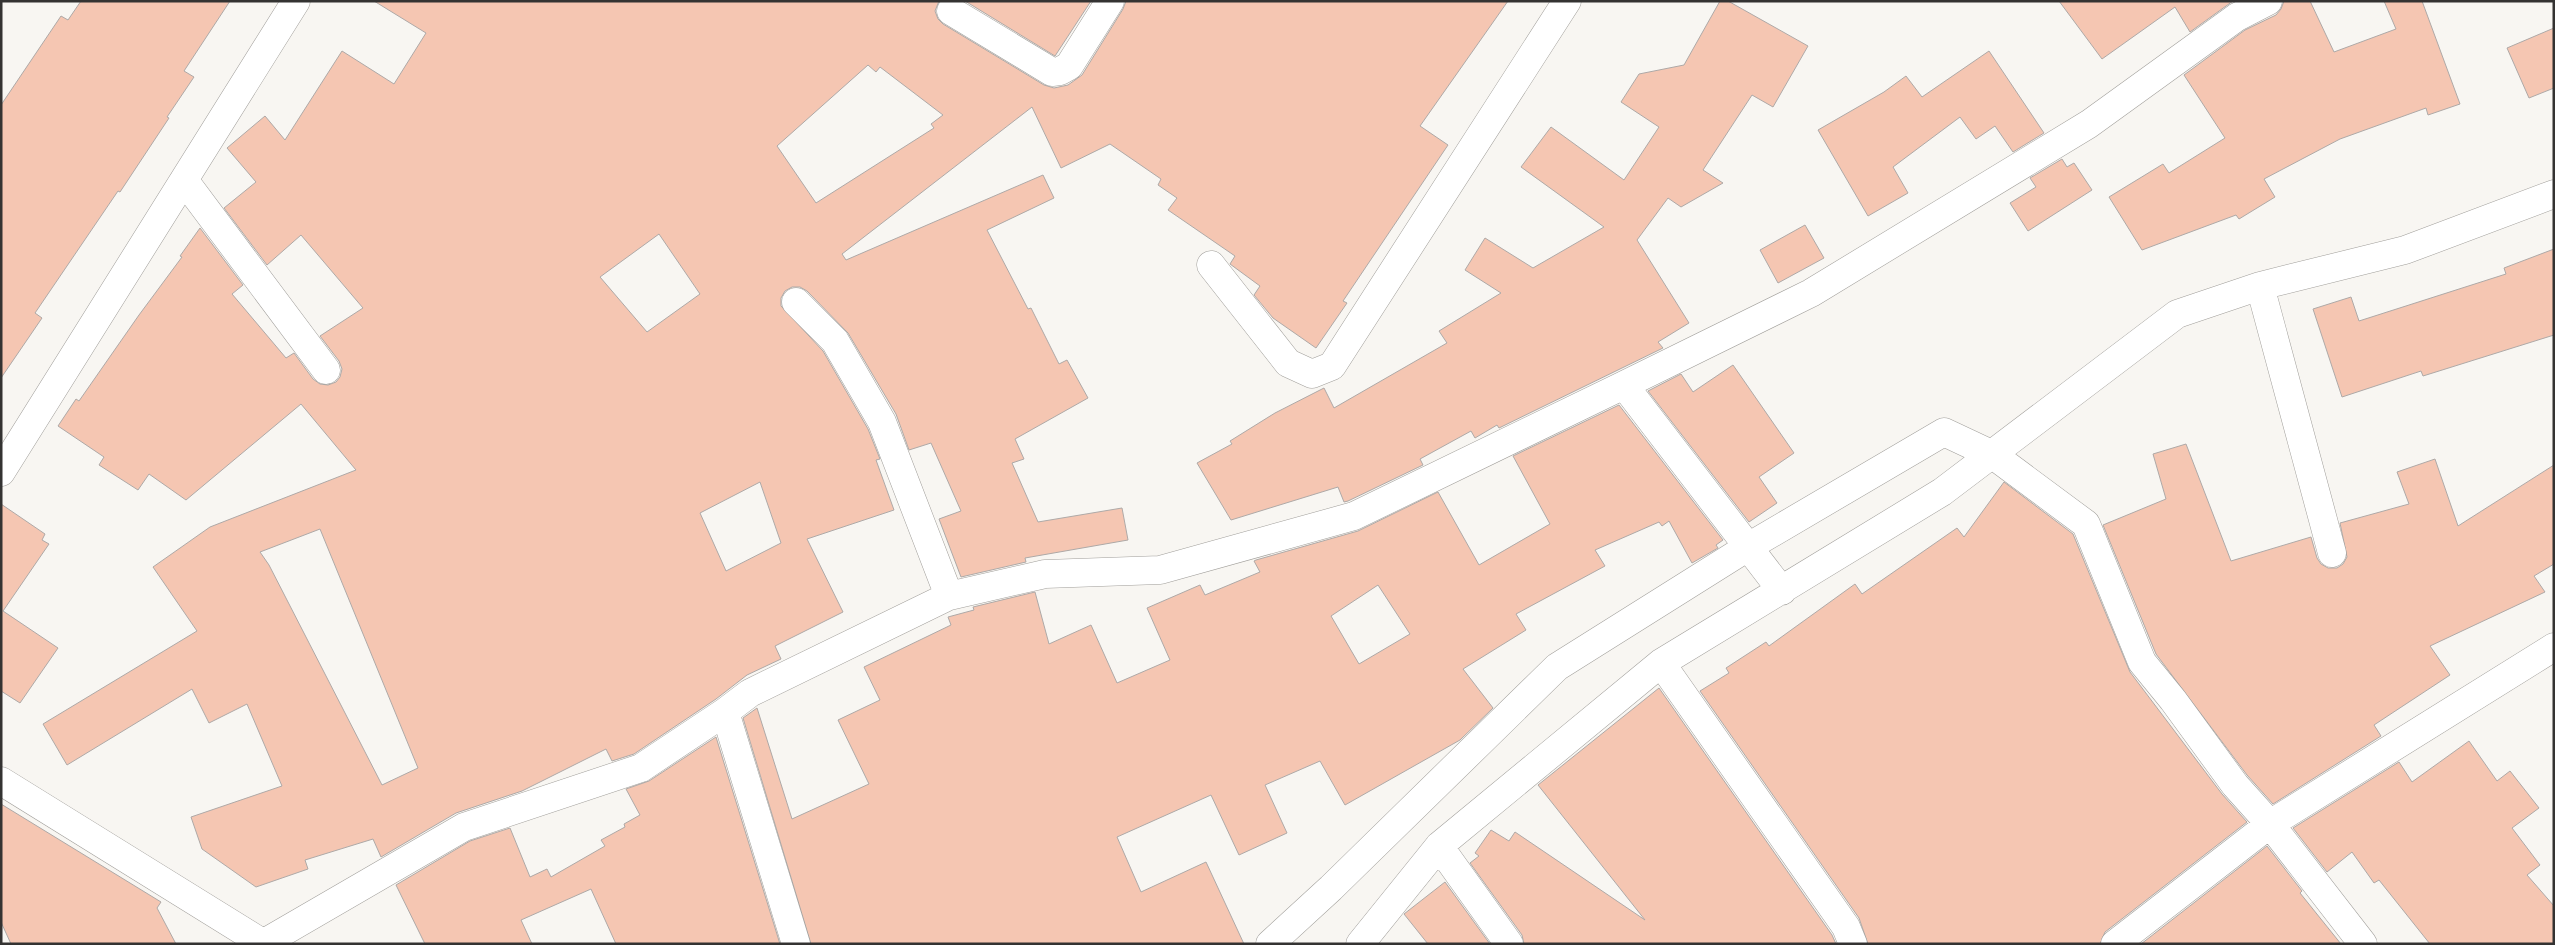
<svg xmlns="http://www.w3.org/2000/svg" width="2555" height="945" viewBox="0 0 2555 945" font-family="Barlow,sans-serif">
	<style>
		.building { fill: #f5c6b2; stroke: #aea9a7; fill-rule: evenodd }
		.lines { fill: none; stroke-linecap: round; stroke-linejoin: round }
		.street-casing { stroke: #a19f9b; stroke-width: 29 }
		.street { stroke: #fff; stroke-width: 28 }
	</style>
	<rect width="100%" height="100%" fill="#f8f6f2"/>
	<path class="building" d="M 81,1 L 230,1 L 184,71 L 194,77 L 167,117 L 169,118 L 120,192 L 118,191 L 35,313 L 42,318 L 1,378 L 1,105 L 61,16 L 68,20 Z
		M 374,1 L 939,1 L 935,11 L 938,19 L 943,24 L 1044,85 L 1054,88 L 1068,85 L 1082,75 L 1123,9 L 1126,1 L 1508,1 L 1420,126 L 1448,145 L 1343,301 L 1347,303 L 1316,348 L 1273,318 L 1254,295 L 1260,286 L 1230,264 L 1235,256 L 1168,210 L 1177,198 L 1158,185 L 1161,179 L 1110,144 L 1061,168 L 1032,107 L 842,254 L 846,260 L 1043,175 L 1054,198 L 987,230 L 1028,309 L 1031,308 L 1059,364 L 1067,360 L 1088,398 L 1015,439 L 1024,459 L 1012,463 L 1038,522 L 1122,508 L 1128,540 L 1025,558 L 1026,562 L 961,577 L 939,519 L 961,511 L 931,443 L 909,450 L 896,414 L 848,333 L 807,291 L 800,287 L 792,287 L 785,291 L 781,298 L 781,306 L 823,351 L 868,429 L 880,459 L 876,460 L 894,510 L 807,539 L 843,612 L 775,646 L 781,659 L 747,675 L 716,699 L 634,754 L 612,761 L 606,749 L 522,791 L 456,813 L 381,857 L 373,839 L 305,860 L 308,869 L 256,887 L 202,849 L 191,817 L 282,786 L 247,704 L 209,723 L 192,689 L 67,765 L 43,724 L 197,631 L 153,567 L 210,527 L 356,470 L 301,404 L 186,500 L 149,474 L 138,490 L 99,465 L 104,457 L 58,426 L 76,399 L 79,401 L 139,315 L 182,257 L 180,256 L 200,228 L 243,285 L 232,294 L 286,358 L 294,353 L 313,379 L 320,384 L 328,385 L 336,382 L 340,377 L 342,369 L 339,361 L 320,336 L 363,308 L 301,235 L 267,265 L 224,208 L 256,182 L 227,148 L 265,116 L 285,140 L 342,51 L 394,84 L 426,33 ZM 868,65 L 876,72 L 880,67 L 943,115 L 931,124 L 934,128 L 816,203 L 777,146 ZM 659,234 L 700,294 L 647,332 L 600,277 ZM 760,482 L 781,543 L 726,571 L 700,513 ZM 320,529 L 418,768 L 382,785 L 269,565 L 260,552 Z
		M 965,1 L 1091,1 L 1055,56 Z
		M 1720,1 L 1728,1 L 1808,46 L 1773,107 L 1752,95 L 1703,170 L 1723,183 L 1681,207 L 1668,198 L 1637,240 L 1689,323 L 1658,342 L 1663,348 L 1499,428 L 1497,425 L 1475,438 L 1471,431 L 1420,459 L 1423,465 L 1348,501 L 1344,502 L 1338,487 L 1231,520 L 1197,463 L 1232,444 L 1230,441 L 1275,413 L 1324,388 L 1334,408 L 1447,343 L 1439,331 L 1501,293 L 1465,270 L 1485,238 L 1533,268 L 1604,227 L 1521,167 L 1551,127 L 1624,180 L 1659,127 L 1621,102 L 1639,74 L 1684,65 Z
		M 2059,1 L 2233,1 L 2190,32 L 2175,7 L 2102,59 Z
		M 2284,1 L 2310,1 L 2334,52 L 2396,29 L 2384,1 L 2422,1 L 2460,104 L 2428,115 L 2426,108 L 2340,139 L 2264,179 L 2275,197 L 2239,219 L 2236,215 L 2142,250 L 2109,197 L 2163,164 L 2169,173 L 2225,138 L 2184,75 L 2245,30 L 2276,15 L 2281,9 Z
		M 2554,28 L 2554,88 L 2529,98 L 2507,48 Z
		M 1989,51 L 2044,133 L 2013,152 L 1995,126 L 1976,139 L 1960,117 L 1893,167 L 1908,193 L 1868,216 L 1818,130 L 1884,92 L 1906,76 L 1922,97 Z
		M 2062,159 L 2067,167 L 2074,163 L 2092,190 L 2028,231 L 2010,203 L 2036,187 L 2030,178 Z
		M 1805,225 L 1824,258 L 1778,283 L 1760,250 Z
		M 2554,249 L 2554,335 L 2423,376 L 2421,371 L 2342,397 L 2313,309 L 2351,297 L 2359,321 L 2506,274 L 2504,268 Z
		M 1733,365 L 1794,453 L 1759,477 L 1777,503 L 1749,522 L 1648,391 L 1681,374 L 1693,392 Z
		M 1619,405 L 1723,540 L 1716,545 L 1718,548 L 1692,563 L 1669,521 L 1662,526 L 1659,522 L 1595,550 L 1605,566 L 1516,614 L 1526,630 L 1463,669 L 1493,708 L 1460,740 L 1345,805 L 1320,761 L 1265,785 L 1287,833 L 1239,855 L 1211,795 L 1117,837 L 1141,892 L 1206,862 L 1244,944 L 811,944 L 743,718 L 757,708 L 792,819 L 869,784 L 838,720 L 880,700 L 864,667 L 951,625 L 948,617 L 974,610 L 973,607 L 1035,592 L 1049,644 L 1091,625 L 1117,683 L 1170,660 L 1147,608 L 1200,585 L 1205,595 L 1260,572 L 1254,561 L 1256,560 L 1358,531 L 1438,492 L 1479,565 L 1550,524 L 1513,456 ZM 1378,585 L 1410,634 L 1359,664 L 1331,616 Z
		M 2186,444 L 2231,561 L 2311,537 L 2317,558 L 2321,564 L 2328,568 L 2337,568 L 2343,564 L 2347,557 L 2340,523 L 2409,504 L 2397,472 L 2435,459 L 2458,526 L 2554,465 L 2554,564 L 2534,576 L 2545,592 L 2430,646 L 2450,675 L 2374,725 L 2381,736 L 2273,804 L 2247,775 L 2156,654 L 2103,525 L 2166,499 L 2153,454 Z
		M 2004,482 L 2073,534 L 2130,672 L 2222,794 L 2247,822 L 2105,932 L 2100,944 L 1868,944 L 1859,918 L 1700,691 L 1729,673 L 1726,668 L 1766,642 L 1769,646 L 1855,584 L 1862,594 L 1957,528 L 1964,537 Z
		M 1,504 L 45,534 L 42,540 L 49,544 L 3,611 L 58,648 L 20,703 L 1,691 Z
		M 1659,688 L 1832,935 L 1836,944 L 1524,944 L 1522,935 L 1470,863 L 1479,856 L 1475,853 L 1491,830 L 1509,841 L 1515,832 L 1645,920 L 1538,785 Z
		M 716,737 L 780,944 L 616,944 L 591,889 L 521,920 L 532,944 L 425,944 L 396,885 L 470,841 L 510,828 L 530,877 L 547,869 L 551,877 L 605,846 L 601,840 L 625,827 L 624,824 L 640,815 L 626,789 L 649,781 Z
		M 2469,741 L 2497,781 L 2510,771 L 2539,808 L 2512,828 L 2540,865 L 2527,875 L 2554,906 L 2554,944 L 2430,944 L 2379,880 L 2374,883 L 2352,852 L 2327,872 L 2293,828 L 2399,762 L 2412,782 Z
		M 1,804 L 161,902 L 157,908 L 176,944 L 11,944 L 1,922 Z
		M 2267,846 L 2302,891 L 2300,893 L 2341,944 L 2141,944 Z
		M 1445,882 L 1490,944 L 1428,944 L 1404,914 Z"/>
	<g class="lines">
		<defs>
			<path id="street" d="M 951,11 L 1052,72 L 1060,71 L 1069,66 L 1110,1
				M 184,180 L 326,370
				M 1211,265 L 1288,363 L 1312,374 L 1332,366 L 1567,1
				M 2260,286 L 2332,553
				M 796,302 L 835,341 L 882,422 L 949,596
				M 1,472 L 296,1
				M 1782,591 L 1624,385 L 1811,293 L 2089,124 L 2237,17 L 2268,1
				M 1661,663 L 1846,927 L 1853,944
				M 725,712 L 796,944
				M 1,781 L 264,944
				M 1439,846 L 1509,944
				M 264,943 L 464,827 L 641,768 L 725,712 L 750,693 L 949,596 L 1045,574 L 1160,570 L 1354,516 L 1624,385
				M 1270,944 L 1331,888 L 1557,667 L 1748,547 L 1944,432 L 1993,455 L 2086,524 L 2142,662 L 2173,700 L 2235,785 L 2270,824 L 2554,647
				M 1360,944 L 1439,846 L 1661,663 L 1942,492 L 2177,314 L 2260,286 L 2405,250 L 2554,194
				M 2115,944 L 2270,824 L 2363,944"/>
		</defs>
		<use href="#street" class="street-casing"/>
		<use href="#street" class="street"/>
	</g>
	<rect width="2555" height="945" fill="none" stroke="#343332" stroke-width="5"/>
</svg>
